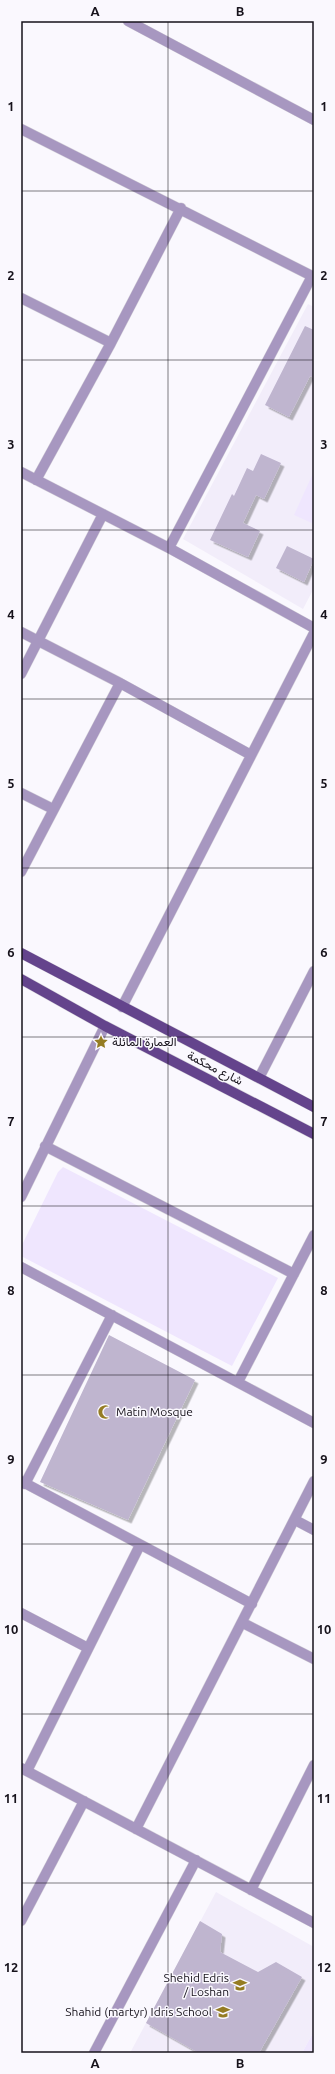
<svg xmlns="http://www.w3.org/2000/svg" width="335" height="2074" viewBox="0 0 335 2074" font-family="Ubuntu,Vazirmatn,sans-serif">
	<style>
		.built { fill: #f2edfa }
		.green { fill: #efe6fe }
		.building { fill: #bfb5cf; filter: url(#shadow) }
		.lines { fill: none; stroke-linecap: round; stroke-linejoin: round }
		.minor-casing { stroke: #d6d3da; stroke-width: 11 }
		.major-casing { stroke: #d6d3da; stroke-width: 11 }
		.minor { stroke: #a797c0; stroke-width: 10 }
		.major { stroke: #64448c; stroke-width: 10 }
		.grid { fill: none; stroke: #16121b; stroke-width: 1; stroke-opacity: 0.55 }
		.labels { text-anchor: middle; stroke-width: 3; stroke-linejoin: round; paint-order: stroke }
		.poi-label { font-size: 12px; fill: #16121b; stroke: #faf8fe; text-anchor: start }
		.street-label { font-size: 12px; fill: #16121b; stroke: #faf8fe }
		.neatline { fill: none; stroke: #16121b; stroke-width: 1.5 }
		.grid-label { font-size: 13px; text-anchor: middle; font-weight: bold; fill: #16121b }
	</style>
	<defs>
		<filter id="shadow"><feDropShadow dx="3.5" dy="3.5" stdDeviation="0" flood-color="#0004"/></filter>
	</defs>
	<rect width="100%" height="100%" fill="#faf8fe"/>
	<path class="built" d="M 308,304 L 314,307 L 314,588 L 303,609 L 183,539 Z
		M 216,1892 L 314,1947 L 314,2031 L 302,2053 L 130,2053 Z"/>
	<path class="green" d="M 314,471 L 314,524 L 294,515 Z
		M 63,1167 L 278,1278 L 232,1366 L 21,1256 L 21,1247 L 58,1172 Z
		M 314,2031 L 314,2053 L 302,2053 Z"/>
	<path class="building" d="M 305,326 L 314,330 L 314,378 L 310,376 L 289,417 L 265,405 Z
		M 261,454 L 281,463 L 264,499 L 256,495 L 243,523 L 260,531 L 248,557 L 210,540 L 232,494 L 234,496 L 247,468 L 253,471 Z
		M 287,546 L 314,559 L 304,582 L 276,568 Z
		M 109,1335 L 195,1380 L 128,1520 L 40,1482 Z
		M 200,1921 L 222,1934 L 220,1952 L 258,1972 L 276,1962 L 302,1977 L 259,2053 L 199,2053 L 146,2023 Z"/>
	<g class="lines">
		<defs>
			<path id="minor" d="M 128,21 L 314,120
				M 21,129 L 314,277
				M 21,298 L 111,343
				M 21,472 L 169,548 L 314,628
				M 36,480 L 111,343 L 181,208
				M 169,548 L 312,276
				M 21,632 L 120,683 L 251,755
				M 21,674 L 103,514
				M 21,793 L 53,809
				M 21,872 L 120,683
				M 122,1007 L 314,633
				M 259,1078 L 314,971
				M 45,1146 L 294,1274
				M 21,1197 L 105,1026
				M 21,1267 L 314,1423
				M 238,1382 L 314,1235
				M 21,1481 L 252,1604
				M 25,1484 L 112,1315
				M 295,1520 L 314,1530
				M 21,1613 L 88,1648
				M 243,1623 L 314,1659
				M 21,1768 L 314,1923
				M 27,1771 L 140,1545
				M 136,1829 L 314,1481
				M 251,1890 L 314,1765
				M 21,1921 L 84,1801
				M 94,2053 L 196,1860"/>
			<path id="major" d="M 21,953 L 314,1107
				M 21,979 L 105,1026 L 314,1134"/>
		</defs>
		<use href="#minor" class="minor-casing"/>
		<use href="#major" class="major-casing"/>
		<use href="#minor" class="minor"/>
		<use href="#major" class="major"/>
	</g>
	<path class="grid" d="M 168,21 L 168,2053M 21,191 L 314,191M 21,360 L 314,360M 21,530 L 314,530M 21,699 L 314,699M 21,868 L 314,868M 21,1037 L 314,1037M 21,1206 L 314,1206M 21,1375 L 314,1375M 21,1544 L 314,1544M 21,1714 L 314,1714M 21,1883 L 314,1883"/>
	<defs>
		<symbol id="sight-bare" viewBox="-9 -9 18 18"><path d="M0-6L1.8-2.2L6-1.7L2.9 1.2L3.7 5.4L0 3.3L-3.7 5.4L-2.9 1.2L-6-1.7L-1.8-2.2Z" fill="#957c23" stroke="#faf8fe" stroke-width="2.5" paint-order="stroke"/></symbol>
		<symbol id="mosque-bare" viewBox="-9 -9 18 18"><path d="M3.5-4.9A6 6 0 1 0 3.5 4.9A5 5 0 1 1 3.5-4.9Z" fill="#957c23" stroke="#faf8fe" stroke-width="2.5" paint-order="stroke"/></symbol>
		<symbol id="school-bare" viewBox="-9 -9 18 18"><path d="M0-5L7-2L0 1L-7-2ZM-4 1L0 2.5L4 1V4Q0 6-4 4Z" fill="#957c23" stroke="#faf8fe" stroke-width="2.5" paint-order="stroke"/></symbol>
	</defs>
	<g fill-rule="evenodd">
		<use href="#sight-bare" x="91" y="1032" width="20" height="20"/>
		<use href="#mosque-bare" x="95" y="1402" width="20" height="20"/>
		<use href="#school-bare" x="230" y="1975" width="20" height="20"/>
		<use href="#school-bare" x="213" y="2002" width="20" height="20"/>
	</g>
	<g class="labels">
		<g class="poi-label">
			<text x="112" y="1046">العمارة المائلة</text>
			<text x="116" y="1416">Matin Mosque</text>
			<text x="229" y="1982" text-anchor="end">Shehid Edris<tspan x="229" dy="14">/ Loshan</tspan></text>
			<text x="212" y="2016" text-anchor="end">Shahid (martyr) Idris School</text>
		</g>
		<g class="street-label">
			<text transform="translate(215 1068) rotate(27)" y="4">شارع محكمة</text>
		</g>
	</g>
	<rect width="335" height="2074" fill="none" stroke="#faf8fe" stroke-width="44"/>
	<rect x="22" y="22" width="291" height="2030" class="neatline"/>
	<g class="grid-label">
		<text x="95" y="16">A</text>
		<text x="240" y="16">B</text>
		<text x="11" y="111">1</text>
		<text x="324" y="111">1</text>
		<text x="11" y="280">2</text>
		<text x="324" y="280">2</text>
		<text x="11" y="449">3</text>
		<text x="324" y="449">3</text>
		<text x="11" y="619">4</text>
		<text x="324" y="619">4</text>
		<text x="11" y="788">5</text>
		<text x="324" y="788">5</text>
		<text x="11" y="957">6</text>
		<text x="324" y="957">6</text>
		<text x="11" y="1126">7</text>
		<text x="324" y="1126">7</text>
		<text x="11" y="1295">8</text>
		<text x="324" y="1295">8</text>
		<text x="11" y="1464">9</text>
		<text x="324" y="1464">9</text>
		<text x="11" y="1634">10</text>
		<text x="324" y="1634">10</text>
		<text x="11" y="1803">11</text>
		<text x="324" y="1803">11</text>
		<text x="11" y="1972">12</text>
		<text x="324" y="1972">12</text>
		<text x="95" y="2068">A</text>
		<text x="240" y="2068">B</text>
	</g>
</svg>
